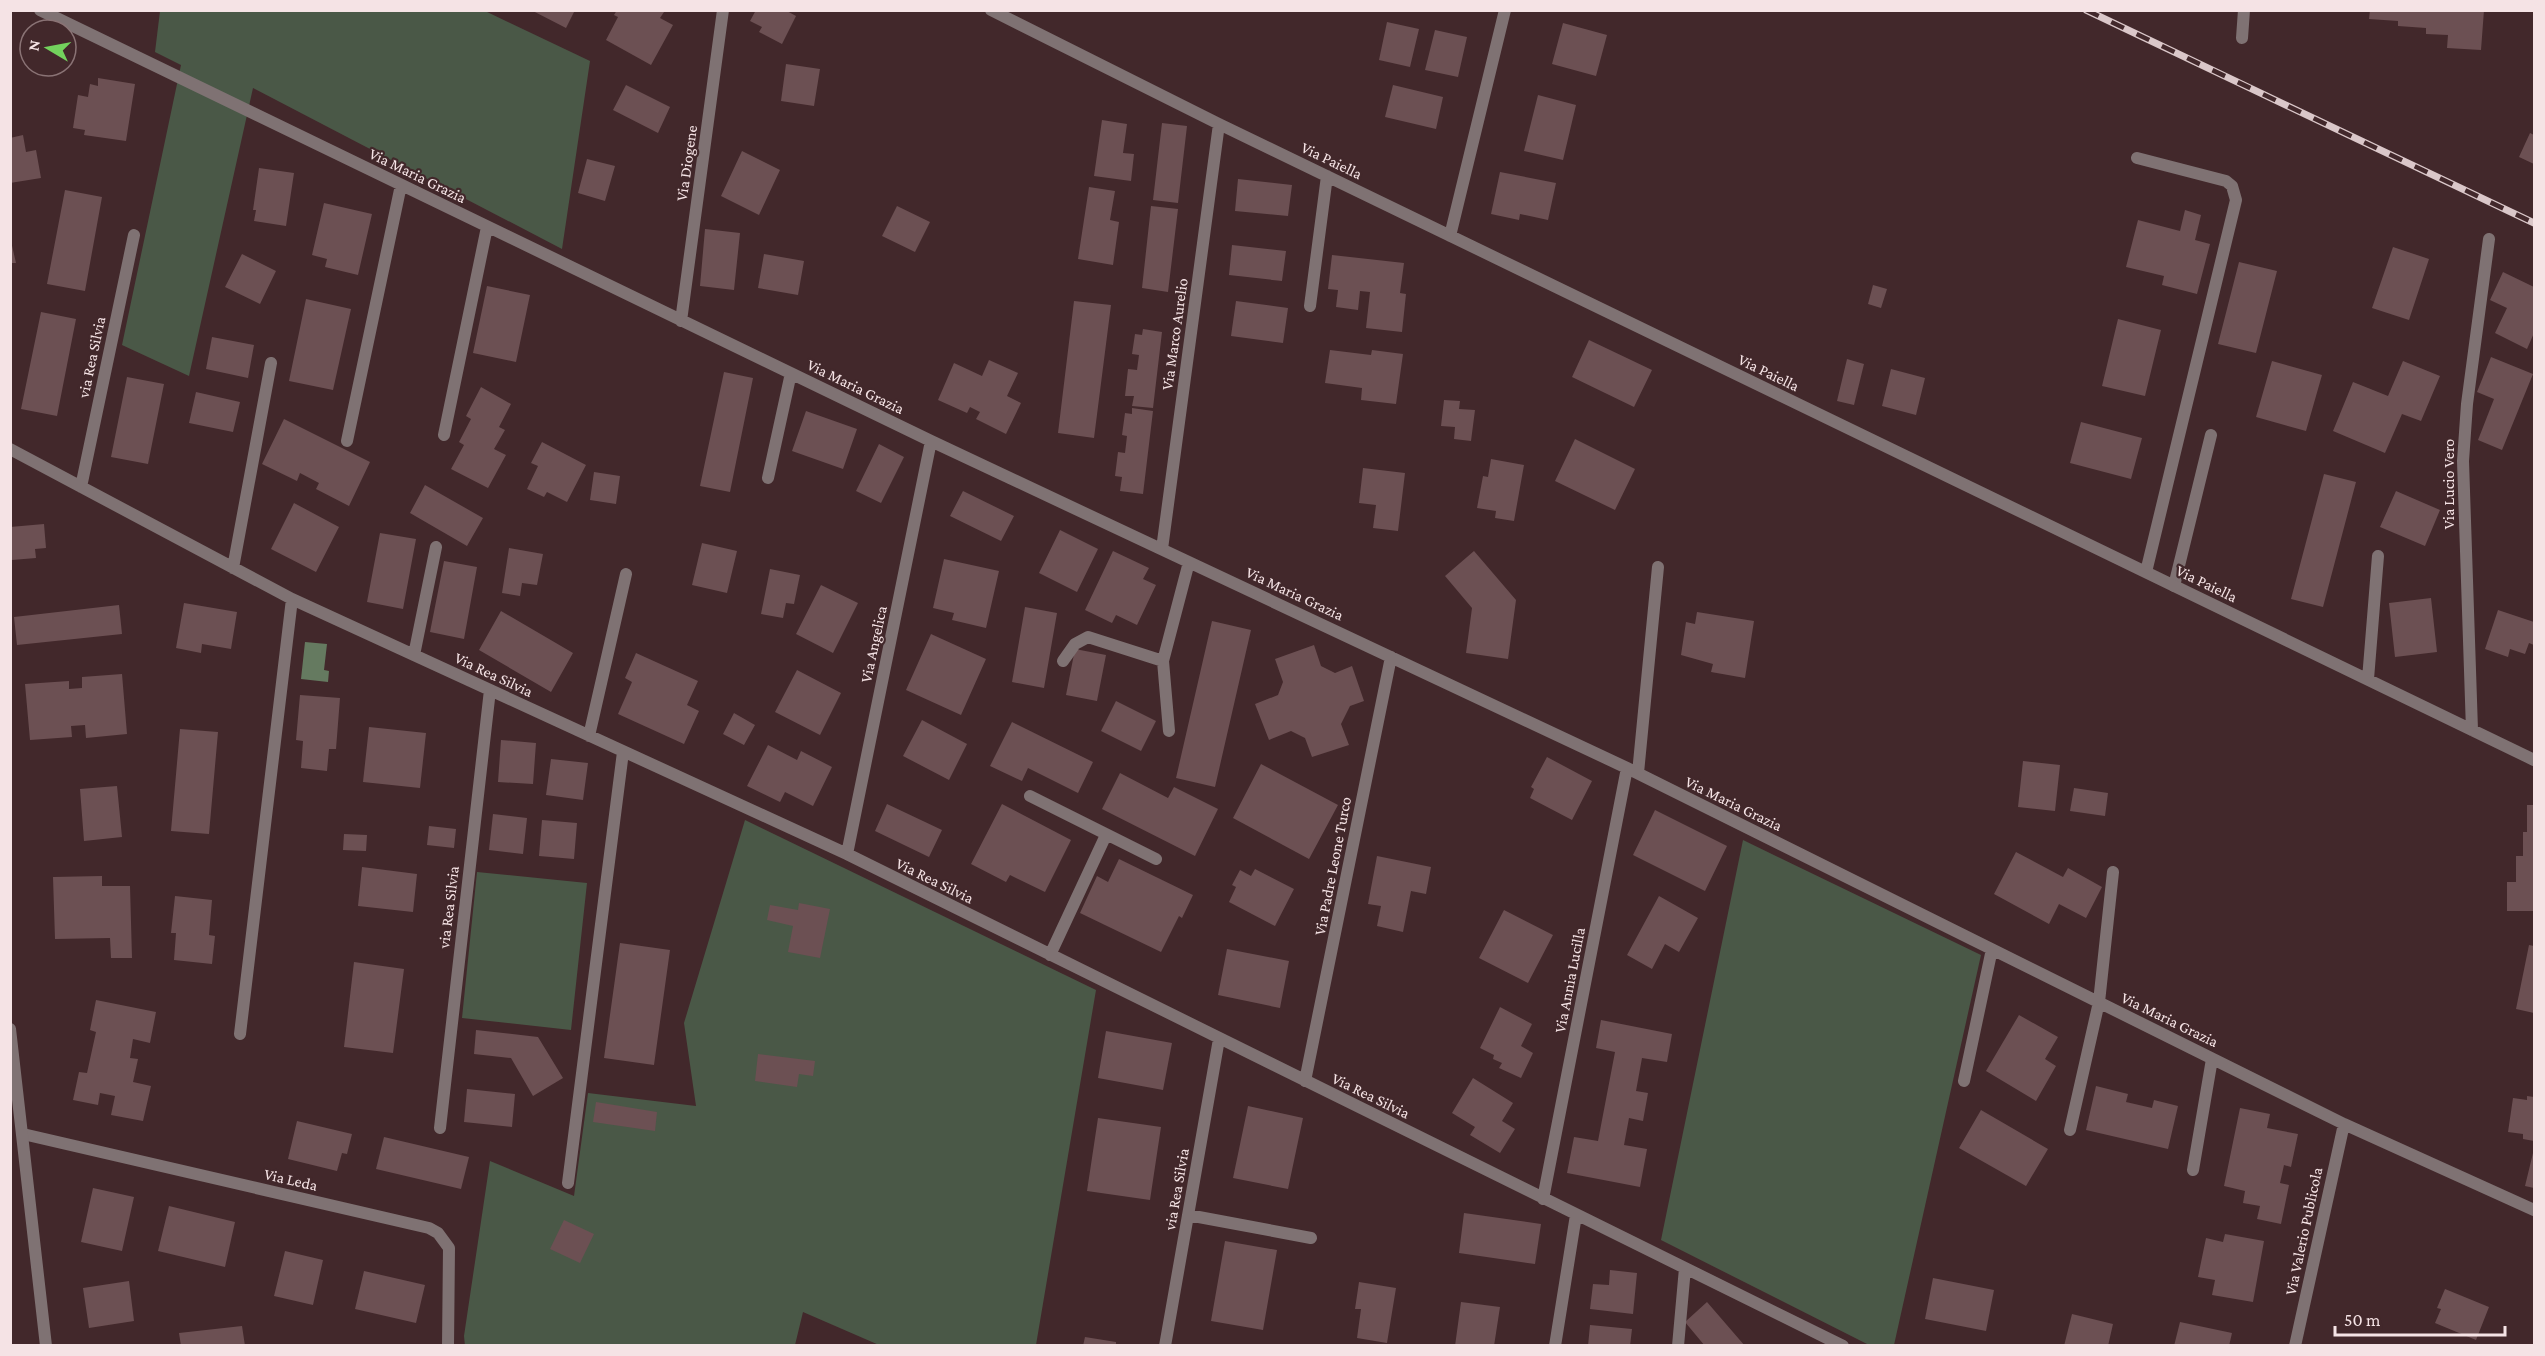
<svg xmlns="http://www.w3.org/2000/svg" width="2545" height="1356" viewBox="0 0 2545 1356" font-family="'Crimson Pro',serif">
	<style>
		.green { fill: #4a5847 }
		.water { fill: #657a60 }
		.building { fill: #6c5053 }
		.lines { fill: none; stroke-linecap: round; stroke-linejoin: round }
		.service { stroke: #7f7273; stroke-width: 12 }
		.minor { stroke: #7f7273; stroke-width: 12 }
		.tertiary { stroke: #7f7273; stroke-width: 12 }
		.rail-casing { stroke: #dac7c9; stroke-width: 7 }
		.rail { stroke: #42282b; stroke-width: 4.5; stroke-dasharray: 14; stroke-linecap: butt }
		.labels { text-anchor: middle; stroke-width: 4.5; stroke-linejoin: round; paint-order: stroke }
		.street-label { font-size: 16px; fill: #f5e3e5; stroke: #42282b }
	</style>
	<rect width="100%" height="100%" fill="#42282b"/>
	<path class="green" d="M 160,11 L 485,11 L 590,61 L 562,249 L 253,88 L 189,376 L 122,345 L 181,65 L 155,52 Z
		M 745,820 L 1096,990 L 1036,1345 L 879,1345 L 803,1312 L 795,1345 L 465,1346 L 464,1336 L 490,1161 L 574,1196 L 588,1093 L 696,1106 L 684,1023 Z
		M 1743,840 L 1981,955 L 1894,1345 L 1869,1345 L 1661,1240 Z
		M 477,872 L 587,883 L 571,1030 L 462,1018 Z"/>
	<path class="water" d="M 305,642 L 327,644 L 324,670 L 329,671 L 328,682 L 301,679 Z"/>
	<path class="building" d="M 531,10 L 575,10 L 566,28 Z
		M 617,10 L 660,10 L 664,12 L 660,18 L 673,25 L 651,65 L 606,40 L 618,17 L 614,15 Z
		M 756,10 L 785,10 L 796,16 L 782,44 L 759,32 L 762,27 L 750,21 Z
		M 2370,10 L 2484,10 L 2481,50 L 2447,48 L 2448,35 L 2426,34 L 2426,28 L 2398,26 L 2398,21 L 2369,19 Z
		M 1387,22 L 1419,29 L 1410,67 L 1379,60 Z
		M 1563,23 L 1607,35 L 1596,76 L 1552,64 Z
		M 1435,30 L 1467,37 L 1458,77 L 1425,70 Z
		M 786,64 L 820,69 L 814,106 L 781,101 Z
		M 98,78 L 135,84 L 126,141 L 84,135 L 85,130 L 73,128 L 78,95 L 88,97 L 90,84 L 98,86 Z
		M 626,85 L 670,107 L 658,133 L 613,110 Z
		M 1393,85 L 1443,97 L 1436,129 L 1385,117 Z
		M 1538,95 L 1576,105 L 1563,160 L 1524,151 Z
		M 1102,120 L 1127,124 L 1123,153 L 1134,154 L 1131,181 L 1094,176 Z
		M 1162,123 L 1187,126 L 1178,203 L 1153,200 Z
		M 2530,133 L 2534,135 L 2534,164 L 2519,157 Z
		M 23,135 L 26,152 L 36,150 L 41,178 L 10,183 L 10,138 Z
		M 742,151 L 780,170 L 759,215 L 721,196 Z
		M 587,159 L 615,166 L 605,201 L 578,193 Z
		M 259,168 L 294,173 L 286,226 L 254,221 L 256,210 L 253,210 Z
		M 1500,172 L 1556,183 L 1548,220 L 1520,214 L 1519,220 L 1491,214 Z
		M 1238,179 L 1292,185 L 1288,216 L 1235,211 Z
		M 1089,187 L 1115,191 L 1110,220 L 1119,222 L 1113,265 L 1078,259 Z
		M 65,190 L 102,197 L 85,291 L 47,284 Z
		M 324,203 L 372,214 L 358,275 L 325,267 L 327,259 L 312,255 Z
		M 897,206 L 930,222 L 915,252 L 882,236 Z
		M 1151,206 L 1178,209 L 1168,292 L 1142,288 Z
		M 2185,210 L 2201,215 L 2195,240 L 2210,244 L 2197,294 L 2162,285 L 2164,276 L 2126,267 L 2138,220 L 2180,231 Z
		M 705,229 L 740,233 L 734,290 L 700,286 Z
		M 10,237 L 16,263 L 10,263 Z
		M 1232,245 L 1286,251 L 1282,281 L 1229,275 Z
		M 2393,247 L 2429,259 L 2409,320 L 2372,308 Z
		M 242,254 L 276,271 L 260,304 L 225,287 Z
		M 764,254 L 804,261 L 798,295 L 758,288 Z
		M 1332,255 L 1404,263 L 1400,293 L 1406,294 L 1402,332 L 1366,328 L 1370,292 L 1360,291 L 1358,310 L 1336,307 L 1338,290 L 1328,289 Z
		M 2239,262 L 2277,271 L 2256,353 L 2218,344 Z
		M 2503,272 L 2534,287 L 2534,333 L 2527,349 L 2495,333 L 2507,308 L 2490,300 Z
		M 1873,285 L 1887,289 L 1881,308 L 1868,304 Z
		M 487,286 L 530,295 L 516,362 L 473,353 Z
		M 306,299 L 351,309 L 333,390 L 289,381 Z
		M 1074,301 L 1111,305 L 1094,438 L 1058,433 Z
		M 1236,301 L 1288,308 L 1283,343 L 1231,336 Z
		M 41,312 L 76,319 L 57,416 L 21,409 Z
		M 2118,319 L 2161,330 L 2145,396 L 2102,386 Z
		M 1143,329 L 1162,332 L 1153,408 L 1132,406 L 1134,396 L 1125,396 L 1128,369 L 1137,370 L 1139,355 L 1132,354 L 1135,334 L 1142,335 Z
		M 212,337 L 254,345 L 248,378 L 206,369 Z
		M 1589,340 L 1652,370 L 1634,407 L 1572,377 Z
		M 1330,350 L 1371,355 L 1372,350 L 1403,354 L 1396,404 L 1361,400 L 1362,388 L 1325,383 Z
		M 2491,357 L 2533,374 L 2502,450 L 2478,440 L 2494,399 L 2477,392 Z
		M 1847,359 L 1864,364 L 1854,405 L 1837,401 Z
		M 989,360 L 1018,373 L 1007,396 L 1021,403 L 1006,434 L 976,419 L 980,412 L 970,407 L 967,413 L 938,400 L 954,363 L 982,376 Z
		M 2272,361 L 2322,375 L 2306,431 L 2256,417 Z
		M 2403,361 L 2440,376 L 2421,421 L 2402,414 L 2385,453 L 2333,431 L 2353,382 L 2388,396 Z
		M 1891,369 L 1925,378 L 1916,415 L 1882,406 Z
		M 724,372 L 753,378 L 730,492 L 700,486 Z
		M 127,377 L 164,384 L 148,464 L 111,457 Z
		M 481,387 L 511,404 L 499,427 L 505,430 L 494,449 L 506,455 L 488,488 L 451,469 L 464,445 L 459,442 L 471,419 L 466,416 Z
		M 196,392 L 240,402 L 233,432 L 189,423 Z
		M 1444,400 L 1460,401 L 1459,409 L 1475,410 L 1471,441 L 1454,439 L 1455,427 L 1441,426 Z
		M 1132,408 L 1153,411 L 1143,494 L 1120,491 L 1122,477 L 1115,476 L 1118,452 L 1125,453 L 1127,436 L 1122,435 L 1125,413 L 1132,414 Z
		M 806,411 L 857,429 L 843,469 L 792,451 Z
		M 284,419 L 370,462 L 349,506 L 316,489 L 319,483 L 300,473 L 297,481 L 262,464 Z
		M 2081,422 L 2142,438 L 2131,479 L 2070,463 Z
		M 1575,439 L 1635,469 L 1615,510 L 1555,481 Z
		M 542,442 L 586,465 L 567,502 L 547,492 L 544,497 L 527,489 L 538,466 L 531,463 Z
		M 879,444 L 904,457 L 881,503 L 856,491 Z
		M 1491,459 L 1524,465 L 1514,521 L 1495,518 L 1496,511 L 1477,508 L 1483,476 L 1488,477 Z
		M 1363,468 L 1405,473 L 1398,531 L 1373,528 L 1376,505 L 1359,503 Z
		M 594,472 L 620,476 L 616,504 L 590,500 Z
		M 2324,474 L 2356,482 L 2323,607 L 2291,599 Z
		M 425,485 L 483,518 L 467,546 L 410,513 Z
		M 963,491 L 1014,516 L 1001,541 L 950,516 Z
		M 2396,491 L 2440,510 L 2425,546 L 2380,527 Z
		M 294,503 L 339,527 L 316,572 L 271,549 Z
		M 44,524 L 46,548 L 35,549 L 36,558 L 12,560 L 10,527 Z
		M 1060,530 L 1098,549 L 1077,592 L 1039,573 Z
		M 380,533 L 416,539 L 403,609 L 367,602 Z
		M 702,543 L 737,551 L 727,593 L 692,585 Z
		M 509,548 L 543,554 L 537,585 L 522,583 L 520,596 L 502,593 Z
		M 1113,551 L 1149,568 L 1143,579 L 1156,585 L 1137,625 L 1116,615 L 1112,623 L 1085,610 Z
		M 1474,551 L 1516,600 L 1508,659 L 1466,653 L 1472,608 L 1445,576 Z
		M 944,559 L 999,571 L 986,628 L 952,620 L 954,613 L 933,608 Z
		M 444,561 L 477,567 L 464,639 L 430,632 Z
		M 770,569 L 800,575 L 794,604 L 786,603 L 783,618 L 761,614 Z
		M 821,585 L 858,603 L 833,653 L 796,634 Z
		M 2431,598 L 2437,652 L 2395,657 L 2389,603 Z
		M 184,603 L 237,612 L 231,649 L 202,644 L 201,653 L 176,648 Z
		M 119,605 L 122,634 L 17,645 L 14,617 Z
		M 1025,607 L 1057,613 L 1044,688 L 1012,682 Z
		M 2498,610 L 2534,622 L 2534,645 L 2529,643 L 2525,654 L 2510,649 L 2508,657 L 2485,649 Z
		M 501,611 L 573,653 L 551,692 L 479,650 Z
		M 1697,612 L 1754,621 L 1745,678 L 1711,672 L 1713,664 L 1681,655 L 1686,622 L 1695,624 Z
		M 1212,621 L 1251,630 L 1215,787 L 1176,778 Z
		M 931,634 L 986,659 L 961,715 L 906,690 Z
		M 1314,645 L 1321,666 L 1335,673 L 1352,666 L 1364,701 L 1350,706 L 1341,724 L 1349,745 L 1312,757 L 1305,738 L 1291,731 L 1269,740 L 1255,704 L 1278,695 L 1283,682 L 1275,659 Z
		M 1075,649 L 1106,655 L 1097,701 L 1066,695 Z
		M 636,653 L 698,681 L 687,705 L 699,711 L 684,744 L 618,714 L 632,682 L 625,678 Z
		M 797,670 L 841,693 L 820,735 L 775,712 Z
		M 122,674 L 127,734 L 86,738 L 85,725 L 71,726 L 72,737 L 30,740 L 25,684 L 69,681 L 69,689 L 82,688 L 82,677 Z
		M 300,695 L 340,698 L 336,749 L 329,749 L 327,771 L 301,768 L 303,741 L 296,740 Z
		M 1116,701 L 1156,721 L 1141,751 L 1101,731 Z
		M 734,713 L 755,725 L 744,745 L 723,734 Z
		M 922,720 L 967,744 L 949,780 L 903,756 Z
		M 1012,722 L 1093,762 L 1078,793 L 1028,768 L 1022,781 L 990,766 Z
		M 369,727 L 426,733 L 420,788 L 363,782 Z
		M 180,729 L 218,732 L 209,834 L 171,831 Z
		M 501,740 L 536,743 L 533,784 L 498,782 Z
		M 768,745 L 797,760 L 801,751 L 832,767 L 813,806 L 785,792 L 780,802 L 747,786 Z
		M 1547,757 L 1592,781 L 1572,820 L 1530,798 L 1534,789 L 1531,787 Z
		M 551,759 L 588,763 L 583,800 L 546,795 Z
		M 2023,761 L 2060,765 L 2055,811 L 2018,807 Z
		M 1261,764 L 1338,805 L 1309,859 L 1233,818 Z
		M 1120,773 L 1168,798 L 1174,787 L 1218,809 L 1195,856 L 1102,809 Z
		M 117,786 L 122,837 L 84,841 L 80,789 Z
		M 2074,788 L 2108,793 L 2105,816 L 2070,811 Z
		M 887,804 L 942,830 L 929,857 L 875,831 Z
		M 1002,804 L 1071,840 L 1045,892 L 1010,875 L 1006,882 L 971,864 Z
		M 2527,805 L 2534,805 L 2534,911 L 2507,911 L 2507,882 L 2516,882 L 2516,856 L 2523,856 L 2523,832 L 2527,832 Z
		M 1655,810 L 1727,846 L 1705,891 L 1633,855 Z
		M 493,814 L 527,818 L 523,854 L 489,850 Z
		M 542,820 L 577,823 L 574,859 L 539,856 Z
		M 429,826 L 456,829 L 454,848 L 427,845 Z
		M 344,834 L 367,835 L 366,851 L 343,850 Z
		M 2016,852 L 2063,877 L 2068,868 L 2102,887 L 2086,918 L 2059,904 L 2049,924 L 1994,894 Z
		M 1377,856 L 1431,867 L 1426,894 L 1411,891 L 1403,932 L 1377,926 L 1381,906 L 1368,904 Z
		M 1119,859 L 1193,895 L 1182,918 L 1179,916 L 1161,952 L 1080,913 L 1097,876 L 1108,882 Z
		M 362,867 L 417,874 L 413,912 L 358,906 Z
		M 1255,869 L 1294,889 L 1275,926 L 1229,902 L 1236,887 L 1232,885 L 1240,870 L 1251,876 Z
		M 102,876 L 102,886 L 130,886 L 132,958 L 111,958 L 110,938 L 55,939 L 53,877 Z
		M 175,896 L 212,900 L 209,935 L 215,936 L 212,964 L 174,960 L 176,933 L 171,933 Z
		M 1659,896 L 1698,918 L 1679,952 L 1665,944 L 1652,969 L 1627,955 Z
		M 799,903 L 830,909 L 820,958 L 788,952 L 793,926 L 767,920 L 770,905 L 798,910 Z
		M 1504,910 L 1553,935 L 1528,983 L 1479,958 Z
		M 620,943 L 670,950 L 654,1065 L 604,1058 Z
		M 2529,945 L 2534,946 L 2534,1013 L 2516,1009 Z
		M 1227,949 L 1289,961 L 1280,1008 L 1218,995 Z
		M 354,962 L 404,969 L 393,1053 L 344,1047 Z
		M 96,1000 L 156,1012 L 150,1043 L 133,1039 L 130,1058 L 138,1059 L 133,1082 L 151,1086 L 143,1121 L 111,1115 L 115,1096 L 100,1093 L 98,1105 L 73,1100 L 79,1072 L 87,1073 L 96,1032 L 90,1030 Z
		M 1500,1007 L 1532,1024 L 1521,1046 L 1533,1053 L 1521,1078 L 1499,1068 L 1502,1063 L 1493,1059 L 1494,1055 L 1480,1048 Z
		M 2019,1015 L 2058,1037 L 2045,1059 L 2056,1066 L 2036,1101 L 1986,1071 Z
		M 1601,1020 L 1672,1034 L 1667,1062 L 1642,1058 L 1636,1091 L 1648,1093 L 1643,1121 L 1629,1118 L 1624,1145 L 1647,1149 L 1640,1187 L 1567,1173 L 1574,1137 L 1598,1141 L 1615,1052 L 1596,1048 Z
		M 476,1030 L 538,1037 L 563,1078 L 533,1096 L 511,1058 L 474,1054 Z
		M 1106,1031 L 1172,1043 L 1163,1090 L 1098,1078 Z
		M 758,1054 L 815,1061 L 813,1076 L 799,1074 L 797,1087 L 755,1081 Z
		M 1473,1078 L 1513,1103 L 1502,1121 L 1515,1129 L 1500,1153 L 1470,1135 L 1475,1127 L 1452,1113 Z
		M 2096,1086 L 2128,1094 L 2126,1102 L 2152,1108 L 2154,1100 L 2178,1106 L 2168,1149 L 2086,1130 Z
		M 467,1089 L 515,1094 L 512,1127 L 464,1122 Z
		M 2527,1096 L 2534,1097 L 2534,1141 L 2523,1139 L 2523,1134 L 2508,1132 L 2513,1098 L 2527,1100 Z
		M 596,1102 L 657,1112 L 655,1131 L 593,1122 Z
		M 1248,1106 L 1303,1118 L 1288,1189 L 1233,1178 Z
		M 2240,1108 L 2270,1114 L 2267,1128 L 2298,1134 L 2291,1167 L 2284,1165 L 2280,1183 L 2289,1185 L 2281,1224 L 2257,1219 L 2260,1206 L 2243,1203 L 2245,1191 L 2224,1186 Z
		M 1981,1110 L 2048,1149 L 2026,1186 L 1959,1148 Z
		M 1098,1118 L 1161,1127 L 1150,1200 L 1087,1191 Z
		M 297,1121 L 352,1134 L 347,1154 L 342,1153 L 337,1171 L 288,1159 Z
		M 384,1137 L 469,1157 L 461,1189 L 376,1169 Z
		M 2533,1153 L 2534,1154 L 2534,1188 L 2525,1186 Z
		M 93,1188 L 134,1197 L 122,1251 L 81,1242 Z
		M 169,1206 L 235,1222 L 225,1267 L 158,1251 Z
		M 1464,1213 L 1541,1224 L 1535,1264 L 1459,1253 Z
		M 564,1220 L 594,1234 L 580,1263 L 550,1249 Z
		M 2225,1234 L 2264,1241 L 2253,1302 L 2212,1295 L 2215,1280 L 2198,1277 L 2206,1238 L 2223,1242 Z
		M 1225,1241 L 1277,1250 L 1263,1330 L 1211,1321 Z
		M 285,1251 L 323,1260 L 313,1305 L 274,1296 Z
		M 1610,1270 L 1637,1273 L 1633,1314 L 1590,1309 L 1593,1284 L 1609,1285 Z
		M 364,1271 L 425,1285 L 416,1323 L 355,1309 Z
		M 1933,1278 L 1994,1290 L 1986,1331 L 1925,1319 Z
		M 129,1281 L 134,1321 L 89,1328 L 83,1288 Z
		M 1359,1282 L 1396,1288 L 1387,1343 L 1357,1338 L 1361,1309 L 1355,1309 Z
		M 2445,1289 L 2489,1307 L 2476,1340 L 2435,1323 L 2441,1309 L 2437,1308 Z
		M 1461,1302 L 1500,1307 L 1494,1346 L 1455,1346 Z
		M 1707,1302 L 1745,1346 L 1705,1346 L 1685,1322 Z
		M 2072,1314 L 2113,1324 L 2108,1346 L 2064,1346 Z
		M 2180,1322 L 2232,1333 L 2229,1346 L 2174,1346 Z
		M 1590,1325 L 1632,1329 L 1630,1346 L 1588,1346 Z
		M 242,1326 L 245,1346 L 181,1346 L 179,1333 Z
		M 1085,1337 L 1116,1342 L 1116,1346 L 1083,1346 Z"/>
	<g class="lines">
		<path class="service" d="M 2174,586 L 2211,435"/>
		<path class="minor" d="M 40,10 L 931,441 L 1627,768 L 2344,1124 L 2534,1210
			M 991,10 L 1219,124 L 2534,760
			M 2242,38 L 2244,10
			M 2137,158 L 2226,181 L 2232,186 L 2236,200 L 2146,572
			M 1450,236 L 1505,10
			M 1310,306 L 1327,176
			M 681,321 L 723,10
			M 444,435 L 487,227
			M 347,441 L 401,185
			M 10,449 L 292,599 L 847,854 L 1843,1346
			M 768,478 L 791,373
			M 81,487 L 134,235
			M 1162,549 L 1219,124
			M 233,568 L 271,363
			M 414,655 L 436,547
			M 1063,661 L 1075,644 L 1088,637 L 1163,661
			M 2368,679 L 2378,556
			M 2472,730 L 2463,461 L 2467,404 L 2489,239
			M 1169,731 L 1163,661 L 1189,562
			M 589,736 L 626,574
			M 1638,773 L 1658,567
			M 1030,796 L 1156,859
			M 847,854 L 931,441
			M 1050,955 L 1106,835
			M 240,1034 L 292,599
			M 1305,1081 L 1391,657
			M 1964,1081 L 1992,949
			M 440,1128 L 490,690
			M 2070,1130 L 2099,1002 L 2113,872
			M 23,1134 L 429,1228 L 438,1233 L 449,1248 L 448,1346
			M 2193,1170 L 2212,1059
			M 568,1183 L 623,752
			M 1543,1199 L 1627,768
			M 1188,1215 L 1311,1238
			M 1165,1346 L 1219,1039
			M 1555,1346 L 1576,1215
			M 1678,1346 L 1685,1268
			M 2295,1346 L 2344,1124"/>
		<path class="tertiary" d="M 10,1029 L 46,1346"/>
		<defs>
			<path id="rail" d="M 2086,10 L 2534,223"/>
		</defs>
		<use href="#rail" class="rail-casing"/>
		<use href="#rail" class="rail"/>
	</g>
	<g class="labels">
		<g class="street-label">
			<text transform="translate(1332 160) rotate(26)" y="6">Via Paiella</text>
			<text transform="translate(686 163) rotate(-82)" y="6">Via Diogene</text>
			<text transform="translate(418 175) rotate(26)" y="6">Via Maria Grazia</text>
			<text transform="translate(1174 334) rotate(-82)" y="6">Via Marco Aurelio</text>
			<text transform="translate(91 357) rotate(-78)" y="6">via Rea Silvia</text>
			<text transform="translate(1769 372) rotate(26)" y="6">Via Paiella</text>
			<text transform="translate(856 386) rotate(26)" y="6">Via Maria Grazia</text>
			<text transform="translate(2448 484) rotate(-90)" y="6">Via Lucio Vero</text>
			<text transform="translate(2207 583) rotate(26)" y="6">Via Paiella</text>
			<text transform="translate(1295 593) rotate(25)" y="6">Via Maria Grazia</text>
			<text transform="translate(873 644) rotate(-78)" y="6">Via Angelica</text>
			<text transform="translate(494 674) rotate(25)" y="6">Via Rea Silvia</text>
			<text transform="translate(1734 803) rotate(26)" y="6">Via Maria Grazia</text>
			<text transform="translate(1332 866) rotate(-79)" y="6">Via Padre Leone Turco</text>
			<text transform="translate(935 880) rotate(26)" y="6">Via Rea Silvia</text>
			<text transform="translate(448 907) rotate(-83)" y="6">via Rea Silvia</text>
			<text transform="translate(1569 980) rotate(-79)" y="6">Via Annia Lucilla</text>
			<text transform="translate(2170 1019) rotate(26)" y="6">Via Maria Grazia</text>
			<text transform="translate(1371 1095) rotate(26)" y="6">Via Rea Silvia</text>
			<text transform="translate(291 1179) rotate(13)" y="6">Via Leda</text>
			<text transform="translate(1176 1189) rotate(-80)" y="6">via Rea Silvia</text>
			<text transform="translate(2303 1231) rotate(-78)" y="6">Via Valerio Publicola</text>
		</g>
	</g>
	<rect width="2545" height="1356" fill="none" stroke="#f5e3e5" stroke-width="24"/>
	<g transform="translate(48 48) rotate(280)"><circle r="28" fill="#42282b" stroke="#8a7375" stroke-width="1.5"/>
	<path d="M0-4.5L10 22L0 15L-10 22Z" fill="#73d25d"/>
	<text y="-9" font-size="16" font-weight="bold" text-anchor="middle" fill="#f5e3e5">N</text>
	</g>
	<path d="M2335 1326v9h170v-9" fill="none" stroke="#f5e3e5" stroke-width="3"/>
	<text x="2344" y="1326" font-size="18" fill="#f5e3e5" stroke="#42282b" stroke-width="4.5" paint-order="stroke">50 m</text>
</svg>
